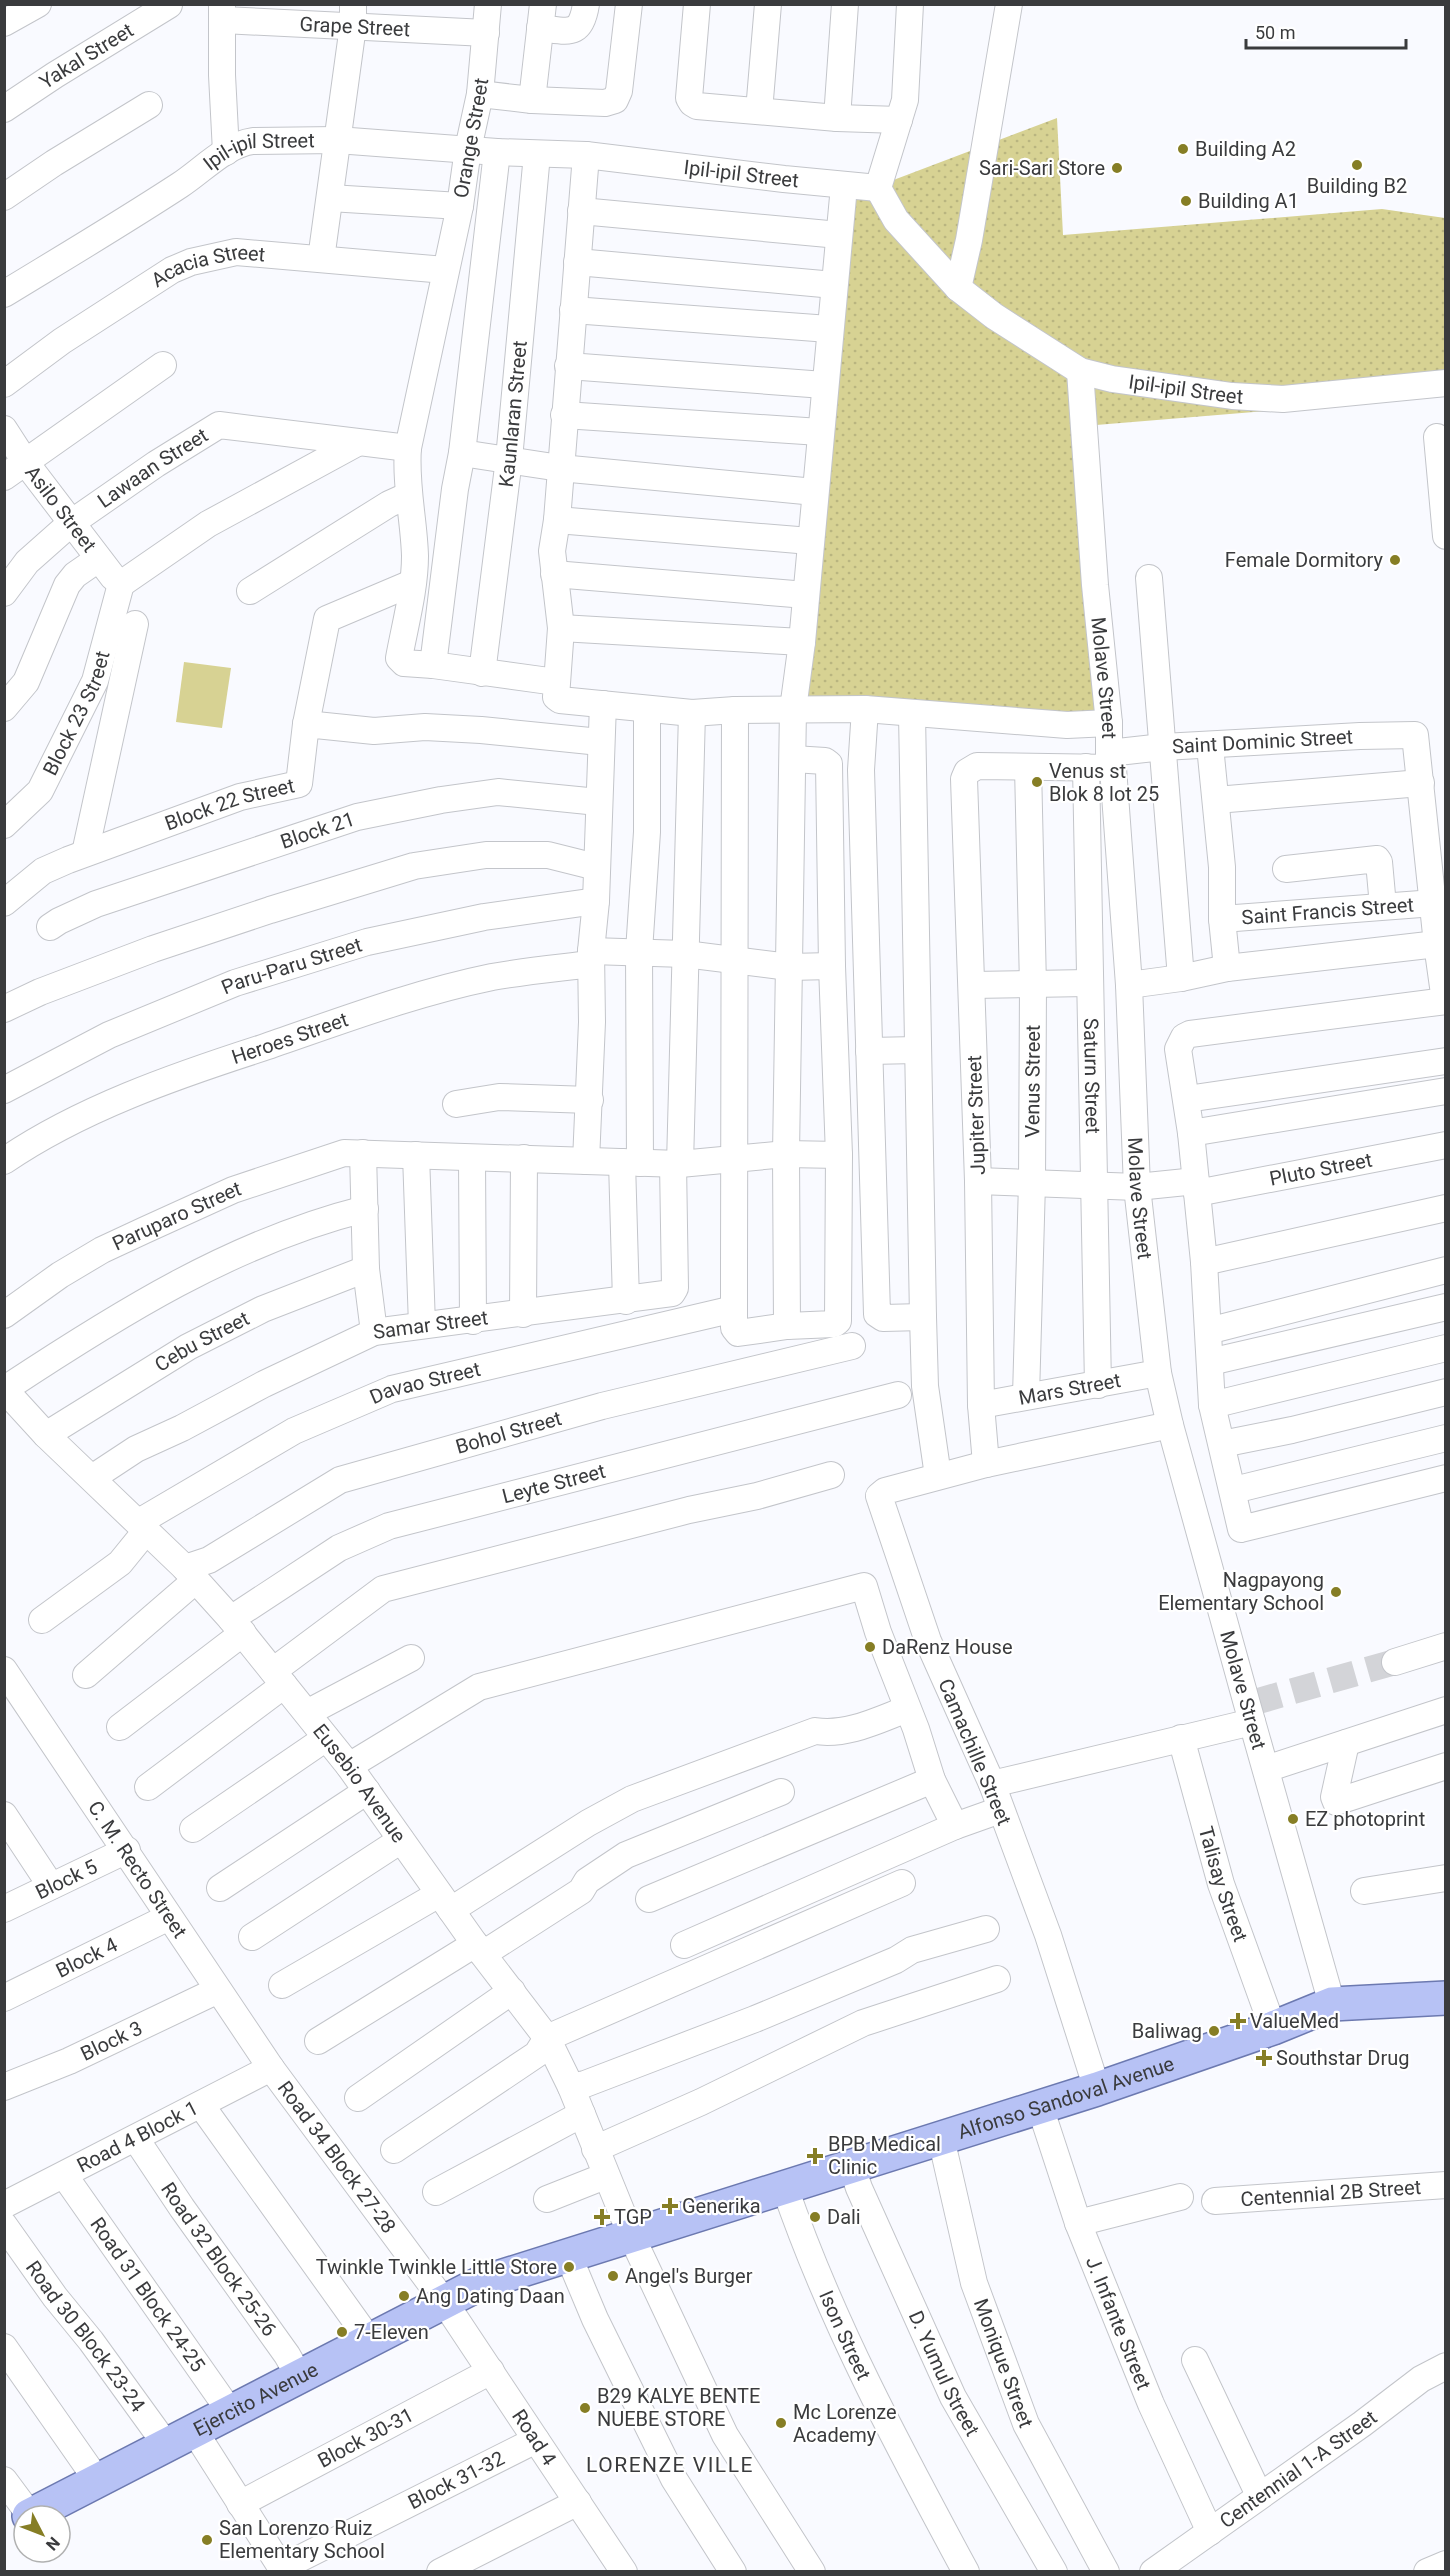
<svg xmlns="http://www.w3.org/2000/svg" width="1450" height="2576" viewBox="0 0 1450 2576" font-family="Roboto,sans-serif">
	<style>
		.grass { fill: url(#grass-dots) }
		.green { fill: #d7d293 }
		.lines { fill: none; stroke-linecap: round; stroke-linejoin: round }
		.minor-tunnel { stroke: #d3d4d8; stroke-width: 26; stroke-dasharray: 26 13; stroke-linecap: butt }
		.minor-casing { stroke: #c3c5ca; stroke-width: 28 }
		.major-casing { stroke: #6c79b0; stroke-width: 36 }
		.minor { stroke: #fff; stroke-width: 26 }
		.major { stroke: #b7c2f5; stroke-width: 33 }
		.poi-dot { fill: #867e25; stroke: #fff; stroke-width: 2 }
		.labels { text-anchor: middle; stroke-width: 4.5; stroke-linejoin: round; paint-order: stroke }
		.street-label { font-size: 20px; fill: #3a3b3d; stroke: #fff }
		.poi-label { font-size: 20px; fill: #3a3b3d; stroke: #fff; text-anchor: start }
		.neighbourhood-label { font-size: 21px; letter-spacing: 1.5px; fill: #3a3b3d; stroke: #fff }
	</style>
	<defs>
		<pattern id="grass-dots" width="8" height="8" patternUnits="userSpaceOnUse" patternTransform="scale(1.5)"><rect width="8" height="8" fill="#d7d293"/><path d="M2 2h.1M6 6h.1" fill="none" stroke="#b9b580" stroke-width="1.8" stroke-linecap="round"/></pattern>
	</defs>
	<rect width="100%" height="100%" fill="#f9faff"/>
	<path class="grass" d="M 1057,118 L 1063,235 L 1382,209 L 1445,218 L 1445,396 L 1072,427 L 1103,718 L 804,696 L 854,195 Z"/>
	<path class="green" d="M 184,662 L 231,668 L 222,728 L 176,722 Z"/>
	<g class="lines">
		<path class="minor-tunnel" d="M 1255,1702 L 1395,1662"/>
		<defs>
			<g id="minor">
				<path d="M 488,4 L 480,94 L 468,149 L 460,206 L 408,448 C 405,484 414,520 415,556 C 415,589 405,625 399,658 L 404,663 L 433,665 L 556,682"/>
				<path d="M 697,4 L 689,98 L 692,103 L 697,106 L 837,118 L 899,120"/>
				<path d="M 222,5 L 222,75 L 226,152"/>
				<path id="s1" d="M 223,20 L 486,33"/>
				<path d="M 4,23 L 38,4"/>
				<path d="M 540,28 C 568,31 581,38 586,4"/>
				<path d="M 480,94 L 532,100 L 605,103 L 615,100 L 619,91 L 629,4"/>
				<path d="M 532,100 L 543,4"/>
				<path id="s2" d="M 4,109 L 55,75 L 169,5"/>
				<path d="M 759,111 L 768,4"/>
				<path d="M 837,118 L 845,4"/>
				<path d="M 586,155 L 557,520 L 552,551 L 561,628 L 556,697 L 560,700 L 692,713 L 735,710 L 865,709 L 1067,725 L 1109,723"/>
				<path id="s3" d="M 878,188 L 896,220 L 958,288 L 994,316 L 1080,371 L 1112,379 L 1232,396 L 1283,399 L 1446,383"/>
				<path d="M 878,188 L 905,100 L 910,4"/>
				<path d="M 4,197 L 54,163 L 149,105"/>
				<path d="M 330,198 L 460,206"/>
				<path d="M 581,211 L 839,235"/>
				<path d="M 321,259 L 353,26 L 353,4"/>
				<path d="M 577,262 L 834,285"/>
				<path d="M 958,288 L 969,240 L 1009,4"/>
				<path id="s4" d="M 4,294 C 63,258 122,223 180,185 C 203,170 225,145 253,141 L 337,140 L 497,152 L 586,155 L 784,179 L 878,188"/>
				<path d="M 573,310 L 829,329"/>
				<path d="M 568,366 L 824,385"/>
				<path id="s5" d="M 1080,371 L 1095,585 L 1109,723 L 1109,753 L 1113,768 L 1129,985 L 1137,1187 L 1158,1373 L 1170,1425 L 1247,1704 L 1332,2004"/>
				<path id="s6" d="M 4,384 L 62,341 L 172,270 L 191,262 L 236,252 L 445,270"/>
				<path d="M 564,415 L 820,432"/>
				<path id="s7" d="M 4,429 L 26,463 L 113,577 L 121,584"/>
				<path d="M 1437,437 L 1446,536"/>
				<path d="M 462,453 L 560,468 L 815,492"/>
				<path d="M 4,477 L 163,365"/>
				<path d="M 557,520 L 810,541"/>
				<path d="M 554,574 L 806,595"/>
				<path d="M 1149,578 L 1181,978"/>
				<path d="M 121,584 L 208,524 L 357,443"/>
				<path d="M 250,591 L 389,504 L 409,495"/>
				<path id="s8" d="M 4,593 L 27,562 L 71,523 L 156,464 L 219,425 L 408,448"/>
				<path d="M 561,628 L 802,642 L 793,709 L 786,1154 L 787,1326"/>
				<path d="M 802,642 L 844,186"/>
				<path d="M 433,665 L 455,489 L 462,453 L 497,152"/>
				<path id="s9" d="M 482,673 L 509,459 L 537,154"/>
				<path d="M 4,708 L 26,682 L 67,585 L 75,575 L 98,559"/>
				<path d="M 865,709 L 861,770 L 877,1314 L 883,1318 L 923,1317"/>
				<path d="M 735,710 L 734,1268 L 734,1328 L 738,1333 L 787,1326 L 834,1324 L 838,1321 L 839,1155 L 832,966 L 829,764 L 825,761 L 793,759"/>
				<path d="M 912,714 L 923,1317 L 925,1386 L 938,1476"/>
				<path d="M 306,724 L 327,619 L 412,583"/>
				<path d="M 1210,746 L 1222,867 L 1222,919 L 1227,968"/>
				<path id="s10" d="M 1109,753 L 1163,747 L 1360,736 L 1415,735 L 1437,944 L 1445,1001"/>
				<path id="s11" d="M 1086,767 L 1098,1385"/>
				<path d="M 1216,800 L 1421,783"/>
				<path id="s12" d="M 4,825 L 40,791 L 95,681 L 121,584"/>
				<path d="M 85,853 L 135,624"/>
				<path d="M 1286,869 L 1377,859 L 1379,862 L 1383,906"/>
				<path id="s13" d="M 4,903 L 43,871 L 68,860 L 240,797 L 299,784 L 306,724 L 374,731 L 425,727 L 481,730 L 600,742"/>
				<path id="s14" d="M 1222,919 L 1434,903"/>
				<path id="s15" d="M 50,927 L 59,921 L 96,904 L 357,817 L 441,800 L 498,792 L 598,802"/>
				<path d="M 591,951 L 685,954 L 789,967 L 832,966"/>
				<path d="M 972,985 L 1088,983"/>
				<path d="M 1129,985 L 1181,978 L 1227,968 L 1437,944"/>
				<path d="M 1446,1001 L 1190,1034 L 1184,1037 L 1178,1049 L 1191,1133 L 1204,1262 L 1212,1405 L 1241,1529 L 1446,1478"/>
				<path d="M 4,1009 L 40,992 L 153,949 L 270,910 L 414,866 L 486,855 L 548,855 L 596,867"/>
				<path d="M 869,1051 L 917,1050"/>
				<path id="s16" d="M 4,1090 L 109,1035 L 235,983 L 367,942 L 484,917 L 596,901"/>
				<path d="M 1187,1099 L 1446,1061"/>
				<path d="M 456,1104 L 499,1097 L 590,1100"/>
				<path d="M 1191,1133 L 1446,1091"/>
				<path d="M 363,1153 L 366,1269 L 374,1332"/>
				<path d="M 416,1155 L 422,1325"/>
				<path d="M 472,1158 L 473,1321"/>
				<path id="s17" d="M 4,1161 C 80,1109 175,1076 262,1048 C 338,1022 414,993 492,977 C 525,971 559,968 591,964"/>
				<path d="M 586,1161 L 592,1022 L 591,951 L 596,901 L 603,704"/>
				<path d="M 622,1162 L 626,1301"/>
				<path d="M 640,1163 L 639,951 L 647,832 L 647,710"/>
				<path d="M 680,1164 L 692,713"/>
				<path d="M 978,1181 L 1137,1187 L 1196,1181"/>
				<path id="s18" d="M 1197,1193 L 1446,1145"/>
				<path d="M 1204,1262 L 1446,1208"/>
				<path d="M 523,1314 L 524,1158"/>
				<path id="s19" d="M 4,1315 L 60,1275 L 102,1250 L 145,1230 L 233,1190 L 344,1153 L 680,1164 L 786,1154 L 839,1155"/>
				<path d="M 1208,1331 L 1446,1270"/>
				<path d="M 1210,1362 L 1446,1307"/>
				<path id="s20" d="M 4,1389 L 46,1435 L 185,1568 L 231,1619 L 349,1766 L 475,1944 L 547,2038 L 571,2087 L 631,2235 L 725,2435 L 812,2572"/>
				<path d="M 5,1389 C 117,1315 233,1242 365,1209"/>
				<path id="s21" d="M 1026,1396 L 1032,1183 L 1033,986 L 1028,767"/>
				<path id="s22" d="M 981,1405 L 1158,1373"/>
				<path d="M 1212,1405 L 1446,1348"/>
				<path id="s23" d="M 46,1435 L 188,1347 L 263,1309 L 366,1269"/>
				<path d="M 1222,1444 L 1292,1430 L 1446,1392"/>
				<path d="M 986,1464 L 981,1405 L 978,1181 L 964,779 L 967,772 L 977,766 L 1113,768"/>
				<path id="s24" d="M 92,1478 L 136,1449 L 182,1428 L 264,1384 L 374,1332 L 672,1293 L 675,1288 L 673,1163"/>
				<path d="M 1234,1490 L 1446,1438"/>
				<path id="s25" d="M 139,1522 L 294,1431 L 392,1389 L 734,1309"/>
				<path id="s26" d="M 185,1568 L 209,1560 L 340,1480 L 602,1406 L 852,1346"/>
				<path id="s27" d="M 231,1619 L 339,1548 L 389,1526 L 898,1395"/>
				<path d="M 42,1620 L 120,1563 L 146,1531"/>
				<path d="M 1395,1662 L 1446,1646"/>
				<path id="s28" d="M 4,1670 L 271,2068 L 445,2303 L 624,2572"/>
				<path d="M 273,1671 L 383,1589 L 689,1510 L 757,1496 L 831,1475"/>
				<path d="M 86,1675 L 196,1580"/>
				<path d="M 307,1713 L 411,1658"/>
				<path d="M 120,1727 L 243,1633"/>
				<path id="s29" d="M 1181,1738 L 1221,1884 L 1273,2028"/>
				<path d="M 1346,1743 L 1334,1797 L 1336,1802 L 1446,1766"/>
				<path d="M 349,1766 L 479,1687 L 864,1586 L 878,1632 L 916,1729 L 932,1780 L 955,1826"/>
				<path d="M 1266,1769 L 1446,1710"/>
				<path d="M 992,1784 L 1252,1722"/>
				<path d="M 148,1787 L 284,1685"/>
				<path d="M 4,1815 L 51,1886"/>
				<path d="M 193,1829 L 326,1738"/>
				<path d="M 220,1888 L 367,1791"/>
				<path d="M 1364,1891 L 1446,1878"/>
				<path d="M 649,1899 L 932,1780"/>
				<path id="s30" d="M 4,1909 L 127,1850"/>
				<path d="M 451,1910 L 588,1823 L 632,1799 L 815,1731 C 847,1736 878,1720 907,1709"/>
				<path d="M 252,1937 L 401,1840"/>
				<path d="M 684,1945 L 955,1826 L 1000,1810"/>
				<path d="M 483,1954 L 581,1891 L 587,1881 L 626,1855 L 781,1792"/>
				<path d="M 282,1985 L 439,1894"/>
				<path id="s31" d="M 4,1998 L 169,1917"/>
				<path d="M 318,2041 L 475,1944"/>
				<path id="s32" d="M 4,2087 L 69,2061 L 218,1990"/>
				<path d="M 571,2087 L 585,2084 L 755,2019 L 896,1960 L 912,1950 L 986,1929"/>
				<path d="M 1097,2089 L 1048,1935 L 992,1784 L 928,1641 L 879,1496 L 885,1491 L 986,1464 L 1170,1425"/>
				<path d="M 358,2098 L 512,1991"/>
				<path d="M 201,2105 L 370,2341"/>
				<path id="s33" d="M 1040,2107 L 1078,2223 L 1151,2404 L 1210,2532"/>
				<path id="s34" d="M 941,2138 L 974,2283 L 1026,2424 L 1106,2572"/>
				<path id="s35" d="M 136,2139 L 182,2208 L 287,2355 L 300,2378"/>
				<path d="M 595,2149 L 701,2102 L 863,2023 L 997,1979"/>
				<path d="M 394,2150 L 537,2054 L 547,2038 L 902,1883"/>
				<path id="s36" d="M 852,2167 L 859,2188 L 953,2397 L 1054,2572"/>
				<path id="s37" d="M 64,2175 L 231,2413"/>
				<path id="s38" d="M 785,2188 C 831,2322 899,2448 966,2572"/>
				<path d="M 436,2192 L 582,2114"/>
				<path d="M 547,2199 L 605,2176"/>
				<path id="s39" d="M 1215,2201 L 1446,2185"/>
				<path id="s40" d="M 4,2205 L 271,2068"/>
				<path d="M 1078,2223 L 1180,2197"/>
				<path id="s41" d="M 4,2225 L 55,2297 L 91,2341 L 167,2446"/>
				<path d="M 569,2257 L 595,2319 L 674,2479 L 733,2572"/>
				<path d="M 4,2347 L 97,2480"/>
				<path d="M 1195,2360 L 1259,2495"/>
				<path d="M 195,2432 L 284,2572"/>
				<path d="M 4,2480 L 30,2515"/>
				<path id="s42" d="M 240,2504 L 491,2371"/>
				<path id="s43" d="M 281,2568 L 536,2440"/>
				<path d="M 440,2572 L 578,2502"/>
				<path id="s44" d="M 1153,2572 L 1362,2424 L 1421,2379 L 1446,2366"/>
				<path d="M 1427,2572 L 1446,2564"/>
			</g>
			<g id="major">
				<path id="s45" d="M 29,2516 L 481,2283 L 1097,2089 L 1273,2028 L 1332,2004 L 1446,1998"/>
			</g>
		</defs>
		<use href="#minor" class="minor-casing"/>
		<use href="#major" class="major-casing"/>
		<use href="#minor" class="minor"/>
		<use href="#major" class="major"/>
	</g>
	<g class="poi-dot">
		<circle cx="1183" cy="149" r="6"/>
		<circle cx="1357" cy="165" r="6"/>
		<circle cx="1117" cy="168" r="6"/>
		<circle cx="1186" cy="201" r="6"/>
		<circle cx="1395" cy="560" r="6"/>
		<circle cx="1037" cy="782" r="6"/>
		<circle cx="1336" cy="1592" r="6"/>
		<circle cx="870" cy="1647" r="6"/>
		<circle cx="1293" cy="1819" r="6"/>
		<path d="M1235 2012h6v6h6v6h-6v6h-6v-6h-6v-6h6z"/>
		<circle cx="1214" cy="2031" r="6"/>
		<path d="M1261 2049h6v6h6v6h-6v6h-6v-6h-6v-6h6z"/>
		<path d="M812 2147h6v6h6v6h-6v6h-6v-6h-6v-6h6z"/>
		<path d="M667 2197h6v6h6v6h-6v6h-6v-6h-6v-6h6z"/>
		<path d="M599 2208h6v6h6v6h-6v6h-6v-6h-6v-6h6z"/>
		<circle cx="815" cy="2217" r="6"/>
		<circle cx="569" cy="2267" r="6"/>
		<circle cx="613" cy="2276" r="6"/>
		<circle cx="404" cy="2296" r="6"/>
		<circle cx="342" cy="2332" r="6"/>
		<circle cx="585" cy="2408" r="6"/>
		<circle cx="781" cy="2423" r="6"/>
		<circle cx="207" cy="2540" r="6"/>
	</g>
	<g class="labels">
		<g class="street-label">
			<text dy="7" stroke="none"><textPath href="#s1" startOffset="132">Grape Street</textPath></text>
			<text dy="7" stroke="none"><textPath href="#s2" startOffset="98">Yakal Street</textPath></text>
			<text transform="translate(471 138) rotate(-80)" y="7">Orange Street</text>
			<text dy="7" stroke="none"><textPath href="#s4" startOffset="297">Ipil-ipil Street</textPath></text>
			<text dy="7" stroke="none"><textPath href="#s4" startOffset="783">Ipil-ipil Street</textPath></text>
			<text dy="7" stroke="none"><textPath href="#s6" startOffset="240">Acacia Street</textPath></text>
			<text dy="7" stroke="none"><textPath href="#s3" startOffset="384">Ipil-ipil Street</textPath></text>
			<text dy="7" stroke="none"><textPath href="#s9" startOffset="261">Kaunlaran Street</textPath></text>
			<text dy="7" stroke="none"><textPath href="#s8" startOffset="196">Lawaan Street</textPath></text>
			<text dy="7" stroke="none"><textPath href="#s7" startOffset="98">Asilo Street</textPath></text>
			<text dy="7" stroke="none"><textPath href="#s5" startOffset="308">Molave Street</textPath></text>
			<text dy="7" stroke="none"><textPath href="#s12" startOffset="136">Block 23 Street</textPath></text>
			<text dy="7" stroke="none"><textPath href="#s10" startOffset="154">Saint Dominic Street</textPath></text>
			<text dy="7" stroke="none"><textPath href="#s13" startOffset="249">Block 22 Street</textPath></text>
			<text dy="7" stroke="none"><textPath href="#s15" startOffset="285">Block 21</textPath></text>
			<text dy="7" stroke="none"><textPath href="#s14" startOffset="106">Saint Francis Street</textPath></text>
			<text dy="7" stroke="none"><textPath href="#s16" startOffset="314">Paru-Paru Street</textPath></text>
			<text dy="7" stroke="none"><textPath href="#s17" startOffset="312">Heroes Street</textPath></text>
			<text dy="7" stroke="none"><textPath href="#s11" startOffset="309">Saturn Street</textPath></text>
			<text dy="7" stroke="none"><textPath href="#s21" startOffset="315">Venus Street</textPath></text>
			<text transform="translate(976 1115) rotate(-92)" y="7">Jupiter Street</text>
			<text dy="7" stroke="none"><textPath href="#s18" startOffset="126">Pluto Street</textPath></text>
			<text dy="7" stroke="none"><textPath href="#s5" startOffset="830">Molave Street</textPath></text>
			<text dy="7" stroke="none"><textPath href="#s19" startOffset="200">Paruparo Street</textPath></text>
			<text dy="7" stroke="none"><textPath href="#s24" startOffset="375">Samar Street</textPath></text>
			<text dy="7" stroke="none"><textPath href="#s23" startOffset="182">Cebu Street</textPath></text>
			<text dy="7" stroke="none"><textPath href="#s25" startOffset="320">Davao Street</textPath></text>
			<text dy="7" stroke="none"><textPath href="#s22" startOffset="90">Mars Street</textPath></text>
			<text dy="7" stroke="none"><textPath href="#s26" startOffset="354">Bohol Street</textPath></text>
			<text dy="7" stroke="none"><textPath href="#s27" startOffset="354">Leyte Street</textPath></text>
			<text dy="7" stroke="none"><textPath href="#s5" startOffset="1334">Molave Street</textPath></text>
			<text transform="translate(975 1752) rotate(67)" y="7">Camachille Street</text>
			<text dy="7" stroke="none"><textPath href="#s20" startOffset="532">Eusebio Avenue</textPath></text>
			<text dy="7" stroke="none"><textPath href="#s28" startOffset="240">C. M. Recto Street</textPath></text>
			<text dy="7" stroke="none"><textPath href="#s30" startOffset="69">Block 5</textPath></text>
			<text dy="7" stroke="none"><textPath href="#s29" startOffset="152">Talisay Street</textPath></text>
			<text dy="7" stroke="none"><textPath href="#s31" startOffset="92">Block 4</textPath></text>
			<text dy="7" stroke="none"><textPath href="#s32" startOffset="117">Block 3</textPath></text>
			<text dy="7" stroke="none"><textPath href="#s45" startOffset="1122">Alfonso Sandoval Avenue</textPath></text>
			<text dy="7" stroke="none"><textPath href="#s40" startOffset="150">Road 4 Block 1</textPath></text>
			<text dy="7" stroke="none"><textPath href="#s28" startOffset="590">Road 34 Block 27-28</textPath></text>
			<text dy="7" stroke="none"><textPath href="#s39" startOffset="116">Centennial 2B Street</textPath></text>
			<text dy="7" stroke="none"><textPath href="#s35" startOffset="146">Road 32 Block 25-26</textPath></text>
			<text dy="7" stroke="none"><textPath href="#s37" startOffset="146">Road 31 Block 24-25</textPath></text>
			<text dy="7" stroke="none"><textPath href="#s33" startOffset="230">J. Infante Street</textPath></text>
			<text dy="7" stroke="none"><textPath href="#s38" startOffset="159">Ison Street</textPath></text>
			<text dy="7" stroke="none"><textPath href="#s41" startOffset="138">Road 30 Block 23-24</textPath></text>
			<text dy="7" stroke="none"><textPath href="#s34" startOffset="234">Monique Street</textPath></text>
			<text dy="7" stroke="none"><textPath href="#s36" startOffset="226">D. Yumul Street</textPath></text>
			<text dy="7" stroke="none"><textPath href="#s45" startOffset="255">Ejercito Avenue</textPath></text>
			<text dy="7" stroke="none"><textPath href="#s42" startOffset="142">Block 30-31</textPath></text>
			<text dy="7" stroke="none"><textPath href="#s28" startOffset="933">Road 4</textPath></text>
			<text dy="7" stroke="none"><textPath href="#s44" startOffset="178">Centennial 1-A Street</textPath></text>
			<text dy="7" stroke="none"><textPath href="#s43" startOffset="196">Block 31-32</textPath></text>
		</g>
		<g class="poi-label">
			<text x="1195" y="156">Building A2</text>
			<text x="1105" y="175" text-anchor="end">Sari-Sari Store</text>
			<text x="1357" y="193" text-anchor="middle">Building B2</text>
			<text x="1198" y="208">Building A1</text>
			<text x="1383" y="567" text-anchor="end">Female Dormitory</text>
			<text x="1049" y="778">Venus st<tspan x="1049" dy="23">Blok 8 lot 25</tspan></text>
			<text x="1324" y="1587" text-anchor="end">Nagpayong<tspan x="1324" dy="23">Elementary School</tspan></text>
			<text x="882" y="1654">DaRenz House</text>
			<text x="1305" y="1826">EZ photoprint</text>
			<text x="1250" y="2028">ValueMed</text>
			<text x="1202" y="2038" text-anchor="end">Baliwag</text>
			<text x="1276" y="2065">Southstar Drug</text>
			<text x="828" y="2151">BPB Medical<tspan x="828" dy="23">Clinic</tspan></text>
			<text x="682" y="2213">Generika</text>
			<text x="614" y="2224">TGP</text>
			<text x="827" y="2224">Dali</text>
			<text x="557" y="2274" text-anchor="end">Twinkle Twinkle Little Store</text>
			<text x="625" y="2283">Angel's Burger</text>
			<text x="416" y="2303">Ang Dating Daan</text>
			<text x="354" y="2339">7-Eleven</text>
			<text x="597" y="2403">B29 KALYE BENTE<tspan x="597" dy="23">NUEBE STORE</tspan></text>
			<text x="793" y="2419">Mc Lorenze<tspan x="793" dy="23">Academy</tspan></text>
			<text x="219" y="2535">San Lorenzo Ruiz<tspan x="219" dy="23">Elementary School</tspan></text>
		</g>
		<g class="neighbourhood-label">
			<text x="670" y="2472">LORENZE VILLE</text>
		</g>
	</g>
	<rect width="1450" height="2576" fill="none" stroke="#3a3b3d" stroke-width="12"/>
	<g transform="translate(42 2534) rotate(132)"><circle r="28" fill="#ffffff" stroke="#b0b1b1" stroke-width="1.5"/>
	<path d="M0-4.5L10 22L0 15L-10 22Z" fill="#867e25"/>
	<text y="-9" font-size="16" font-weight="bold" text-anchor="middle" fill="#3a3b3d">N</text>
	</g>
	<path d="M1246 39v9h160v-9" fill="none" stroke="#3a3b3d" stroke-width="3"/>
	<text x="1255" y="39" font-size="18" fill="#3a3b3d" stroke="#ffffff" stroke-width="4.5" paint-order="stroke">50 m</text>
</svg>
